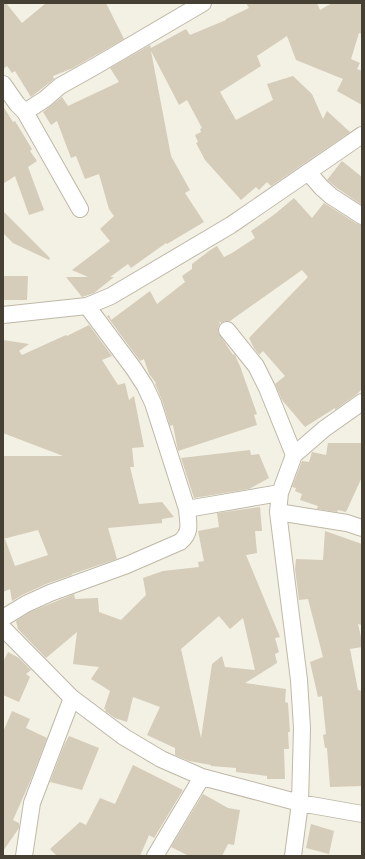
<svg xmlns="http://www.w3.org/2000/svg" width="365" height="859" viewBox="0 0 365 859" font-family="Montserrat,sans-serif">
	<style>
		.building { fill: #d5ccb9; fill-rule: evenodd }
		.lines { fill: none; stroke-linecap: round; stroke-linejoin: round }
		.street-casing { stroke: #bfb8a7; stroke-width: 18 }
		.street { stroke: #fff; stroke-width: 16 }
	</style>
	<rect width="100%" height="100%" fill="#f3f0e4"/>
	<path class="building" d="M 3,3 L 6,3 L 22,23 L 46,3 L 106,3 L 124,39 L 73,68 L 53,76 L 54,79 L 31,97 L 15,71 L 12,73 L 7,66 L 3,69 Z
		M 246,3 L 317,3 L 320,10 L 332,3 L 362,3 L 362,34 L 359,33 L 351,59 L 360,63 L 357,69 L 362,71 L 362,105 L 337,91 L 343,79 L 296,60 L 287,36 L 257,56 L 261,66 L 220,92 L 236,120 L 273,100 L 267,84 L 293,76 L 312,94 L 323,119 L 327,111 L 350,132 L 271,186 L 267,182 L 259,190 L 256,187 L 241,200 L 205,160 L 196,143 L 198,142 L 195,135 L 201,132 L 200,129 L 202,128 L 187,100 L 179,105 L 151,51 L 171,156 L 190,190 L 185,193 L 204,222 L 167,244 L 166,243 L 131,268 L 128,264 L 110,277 L 114,277 L 94,293 L 82,297 L 66,277 L 88,277 L 72,270 L 110,241 L 100,229 L 114,216 L 109,209 L 99,174 L 85,179 L 76,156 L 71,158 L 57,121 L 51,125 L 43,112 L 62,97 L 68,106 L 119,82 L 110,68 L 150,45 L 151,48 L 186,29 L 190,35 L 226,20 L 226,19 L 249,8 Z
		M 3,106 L 13,122 L 15,121 L 32,149 L 30,151 L 37,161 L 28,167 L 44,210 L 29,215 L 15,176 L 3,184 Z
		M 342,161 L 362,177 L 362,205 L 337,188 L 327,180 Z
		M 294,198 L 312,218 L 324,203 L 357,224 L 362,225 L 362,389 L 357,394 L 335,410 L 335,408 L 305,427 L 282,400 L 275,384 L 285,376 L 263,351 L 259,355 L 254,348 L 249,338 L 308,277 L 302,270 L 230,321 L 226,321 L 221,323 L 219,321 L 220,324 L 218,327 L 218,332 L 233,355 L 234,354 L 235,355 L 240,366 L 257,414 L 254,415 L 257,425 L 178,451 L 173,425 L 170,426 L 162,400 L 155,384 L 156,383 L 149,374 L 144,359 L 140,361 L 107,316 L 109,315 L 111,320 L 150,291 L 157,304 L 185,282 L 182,276 L 192,269 L 192,264 L 209,251 L 217,246 L 224,257 L 232,253 L 255,238 L 251,231 L 275,214 Z
		M 3,211 L 50,258 L 49,260 L 13,243 L 3,233 Z
		M 3,276 L 28,276 L 27,300 L 3,300 Z
		M 89,325 L 112,356 L 102,360 L 118,385 L 125,383 L 129,400 L 134,396 L 144,447 L 132,448 L 134,467 L 130,467 L 139,504 L 162,502 L 174,517 L 162,519 L 162,523 L 108,528 L 117,559 L 72,574 L 72,575 L 46,584 L 22,595 L 12,601 L 10,589 L 3,592 L 3,540 L 5,539 L 15,566 L 48,555 L 38,530 L 3,539 L 3,456 L 63,456 L 3,433 L 3,340 L 29,344 L 19,351 L 22,355 L 66,335 L 67,336 Z
		M 328,443 L 362,443 L 362,477 L 346,512 L 338,510 L 337,512 L 317,509 L 318,506 L 300,500 L 302,494 L 295,491 L 296,488 L 292,487 L 302,461 L 309,462 L 312,452 L 326,455 Z
		M 250,450 L 251,455 L 259,454 L 269,478 L 249,489 L 194,498 L 181,458 Z
		M 260,507 L 262,531 L 255,531 L 257,553 L 246,555 L 280,637 L 275,638 L 279,652 L 275,654 L 277,663 L 245,683 L 286,689 L 285,702 L 288,703 L 290,732 L 288,732 L 289,749 L 284,749 L 285,779 L 267,779 L 267,776 L 236,772 L 236,768 L 211,766 L 211,765 L 189,761 L 175,755 L 175,748 L 147,735 L 160,707 L 133,697 L 127,722 L 115,718 L 105,711 L 106,709 L 104,709 L 110,691 L 91,679 L 99,667 L 73,664 L 77,632 L 46,658 L 18,629 L 16,621 L 30,612 L 74,594 L 75,599 L 98,598 L 99,612 L 121,620 L 146,595 L 143,578 L 163,571 L 199,567 L 198,562 L 204,561 L 198,531 L 219,527 L 217,513 ZM 219,616 L 230,629 L 243,618 L 255,670 L 225,667 L 222,656 L 212,664 L 201,738 L 181,649 Z
		M 325,531 L 362,544 L 362,625 L 358,624 L 362,641 L 362,647 L 350,649 L 358,690 L 362,691 L 362,786 L 330,787 L 327,748 L 325,748 L 323,735 L 326,734 L 322,696 L 318,697 L 310,662 L 323,657 L 308,599 L 299,600 L 295,569 L 296,559 L 323,560 Z
		M 8,652 L 19,658 L 31,670 L 26,674 L 30,677 L 19,702 L 3,695 L 3,662 Z
		M 12,711 L 30,719 L 26,728 L 47,738 L 32,777 L 13,820 L 19,823 L 19,828 L 3,851 L 3,732 Z
		M 69,736 L 99,748 L 82,790 L 50,782 L 64,745 Z
		M 133,765 L 183,790 L 154,838 L 149,835 L 140,856 L 57,856 L 50,849 L 80,822 L 86,825 L 100,798 L 115,804 Z
		M 203,794 L 228,808 L 240,810 L 234,845 L 228,844 L 222,856 L 189,856 L 171,847 Z
		M 311,824 L 334,831 L 329,854 L 306,848 Z"/>
	<g class="lines">
		<defs>
			<path id="street" d="M 3,84 L 17,104 L 25,112 L 45,99 L 60,86 L 94,67 L 203,3
				M 25,112 L 80,209
				M 308,172 L 321,187 L 331,196 L 362,216
				M 87,306 L 134,369 L 145,386 L 153,403 L 187,509
				M 3,315 L 87,306 L 111,296 L 231,225 L 362,135
				M 227,330 L 256,366 L 267,388 L 294,455
				M 278,512 L 347,523 L 362,528
				M 3,618 L 26,604 L 50,593 L 127,565 L 180,542 C 192,532 188,523 187,509 L 280,493
				M 3,628 L 72,698 L 124,737 L 161,759 L 202,777 L 300,803 L 362,814
				M 24,856 L 32,803 L 72,698
				M 155,856 L 202,777
				M 293,856 L 300,803 L 302,728 L 299,680 L 278,512 L 280,493 L 294,455 L 324,429 L 362,402"/>
		</defs>
		<use href="#street" class="street-casing"/>
		<use href="#street" class="street"/>
	</g>
	<rect width="365" height="859" fill="none" stroke="#464034" stroke-width="8"/>
</svg>
